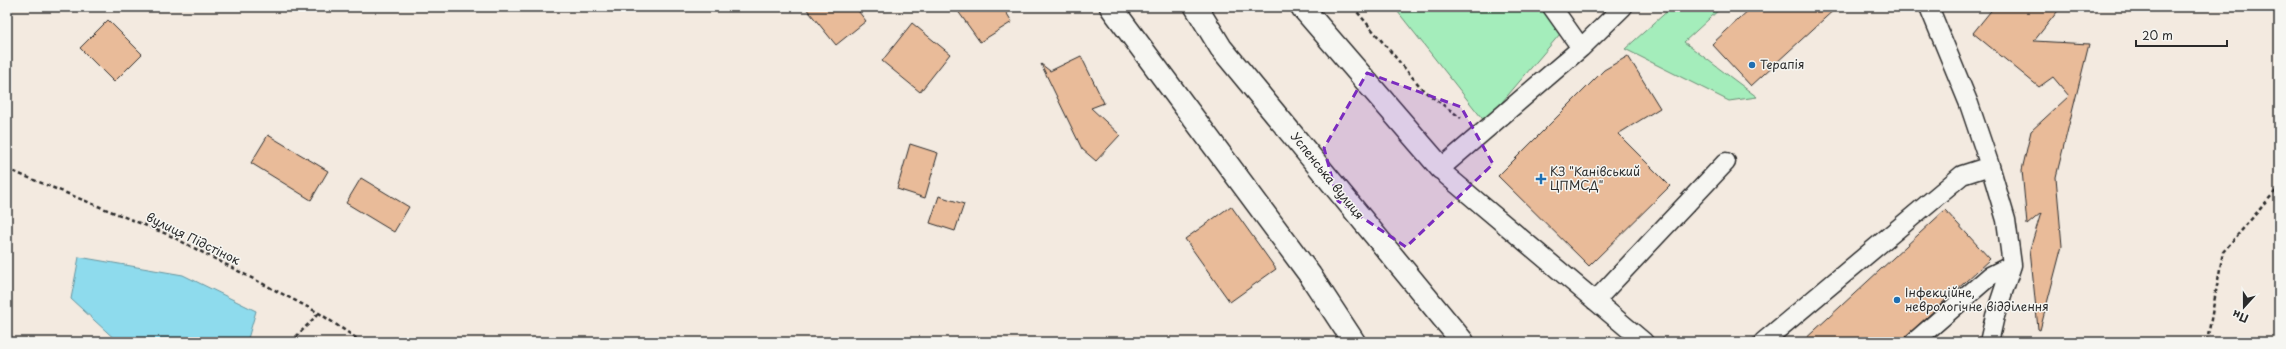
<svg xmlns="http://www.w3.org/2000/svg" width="2286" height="349" viewBox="0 0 2286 349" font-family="'Playpen Sans',sans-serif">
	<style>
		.green { fill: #a4edbb; stroke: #688c73 }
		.water { fill: #8edbed; stroke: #66959f }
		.building { fill: #e9bb99; stroke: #2b2b2b }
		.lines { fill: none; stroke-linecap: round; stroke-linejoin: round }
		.service-casing { stroke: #2b2b2b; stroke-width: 21 }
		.minor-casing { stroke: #2b2b2b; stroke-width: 25 }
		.tertiary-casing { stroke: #2b2b2b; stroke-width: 25 }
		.path { stroke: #2b2b2b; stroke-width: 2.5; stroke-dasharray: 4 3; stroke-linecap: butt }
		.service { stroke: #f6f6f2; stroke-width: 18 }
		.minor { stroke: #f6f6f2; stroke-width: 22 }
		.tertiary { stroke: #f6f6f2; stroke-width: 22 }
		.marked { fill: #7b2cbf; fill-opacity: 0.2; stroke: #7b2cbf; stroke-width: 3; stroke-dasharray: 8 5; stroke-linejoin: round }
		.poi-dot { fill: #1f6fb2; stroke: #f6f6f2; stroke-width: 1.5 }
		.labels { text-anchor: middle; stroke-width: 3; stroke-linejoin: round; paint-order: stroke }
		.poi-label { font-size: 12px; fill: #2b2b2b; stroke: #f6f6f2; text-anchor: start }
		.street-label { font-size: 12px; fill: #2b2b2b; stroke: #f6f6f2 }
	</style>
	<rect width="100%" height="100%" fill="#f3eae0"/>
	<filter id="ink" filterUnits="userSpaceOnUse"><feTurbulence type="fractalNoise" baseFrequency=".025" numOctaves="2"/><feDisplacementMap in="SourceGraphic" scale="8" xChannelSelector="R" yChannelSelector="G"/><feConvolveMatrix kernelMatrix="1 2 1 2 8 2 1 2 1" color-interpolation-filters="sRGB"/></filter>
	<g filter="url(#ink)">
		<path class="green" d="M 1394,7 L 1541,7 L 1560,34 L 1485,122 Z
			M 1672,7 L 1722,7 L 1684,42 L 1757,97 L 1729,101 L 1625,49 Z"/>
		<path class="water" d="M 79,257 L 183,275 L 256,311 L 247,342 L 118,342 L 71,299 Z"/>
		<path class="building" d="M 805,7 L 855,7 L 866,21 L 836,45 Z
			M 955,7 L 1003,7 L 1012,22 L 980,42 Z
			M 1752,7 L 1837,7 L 1751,86 L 1712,44 Z
			M 1994,7 L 2061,7 L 2034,41 L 2089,44 L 2056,177 L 2062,246 L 2040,330 L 2038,329 L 2030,249 L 2041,213 L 2027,225 L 2022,170 L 2031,131 L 2069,96 L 2053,77 L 2039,87 L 1973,33 Z
			M 108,20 L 142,54 L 114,82 L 80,48 Z
			M 912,23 L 950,54 L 920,92 L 882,61 Z
			M 1081,56 L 1104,103 L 1091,108 L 1120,135 L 1096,161 L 1082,149 L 1041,64 L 1050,71 Z
			M 1628,56 L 1660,108 L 1618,134 L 1670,186 L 1589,266 L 1498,176 L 1604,70 Z
			M 268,135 L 328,171 L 311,200 L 251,163 Z
			M 910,144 L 938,153 L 925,198 L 897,189 Z
			M 361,178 L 409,207 L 394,232 L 346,203 Z
			M 939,196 L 964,204 L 955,231 L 930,223 Z
			M 1231,206 L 1276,269 L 1230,302 L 1185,239 Z
			M 1945,210 L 1990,259 L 1900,342 L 1802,342 Z"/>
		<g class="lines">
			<defs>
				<path id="service" d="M 1552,7 L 1581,48
					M 1623,7 L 1581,48 L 1441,168 L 1446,175 L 1644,342
					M 1929,7 L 1969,104 L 1990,166 L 2006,220 L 2012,265 L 1995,316 L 1989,342
					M 1595,301 L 1726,162
					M 1763,342 L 1962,175 L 1990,166
					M 1914,342 L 1990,276 L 2012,265"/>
				<path id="minor" d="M 1111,7 L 1310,275 L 1354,342
					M 1302,7 L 1441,168"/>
				<path id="tertiary" d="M 1196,7 L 1221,48 L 1463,342"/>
			</defs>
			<use href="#service" class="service-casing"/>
			<use href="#minor" class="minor-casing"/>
			<use href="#tertiary" class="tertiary-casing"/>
			<path class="path" d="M 1353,7 L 1424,91 L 1461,118
				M 7,169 L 169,235 L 319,313 L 362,342
				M 291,342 L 319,313
				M 2207,342 L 2223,252 L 2279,187"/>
			<use href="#service" class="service"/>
			<use href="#minor" class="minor"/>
			<use href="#tertiary" class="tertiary"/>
		</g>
	</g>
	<path class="marked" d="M 1367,73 L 1461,107 L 1493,164 L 1406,247 L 1338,201 L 1324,148 Z"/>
	<g class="poi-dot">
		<circle cx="1752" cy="65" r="4"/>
		<path d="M1539 173h4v4h4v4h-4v4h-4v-4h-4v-4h4z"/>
		<circle cx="1897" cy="300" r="4"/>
	</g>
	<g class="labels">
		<g class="poi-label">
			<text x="1760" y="69">Терапія</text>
			<text x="1550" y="176">КЗ "Канівський<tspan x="1550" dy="14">ЦПМСД"</tspan></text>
			<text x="1905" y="297">Інфекційне,<tspan x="1905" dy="14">неврологічне відділення</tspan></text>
		</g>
		<g class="street-label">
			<text transform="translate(1327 176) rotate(51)" y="4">Успенська вулиця</text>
			<text transform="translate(193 239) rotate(26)" y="4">вулиця Підстінок</text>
		</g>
	</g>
	<rect width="2286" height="349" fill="none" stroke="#f6f6f2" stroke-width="24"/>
	<rect x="12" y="12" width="2262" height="325" fill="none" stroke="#2b2b2b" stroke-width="1.5" filter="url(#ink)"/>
	<g transform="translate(2244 307) rotate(201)" stroke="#f6f6f2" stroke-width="3" paint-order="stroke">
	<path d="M0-3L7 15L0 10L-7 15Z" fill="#2b2b2b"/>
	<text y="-6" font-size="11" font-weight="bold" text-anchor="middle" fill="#2b2b2b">Пн</text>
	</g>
	<path d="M2136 40v6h91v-6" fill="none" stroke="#2b2b2b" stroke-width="2"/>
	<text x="2142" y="40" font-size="12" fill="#2b2b2b" stroke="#f6f6f2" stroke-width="3" paint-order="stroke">20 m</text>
</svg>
